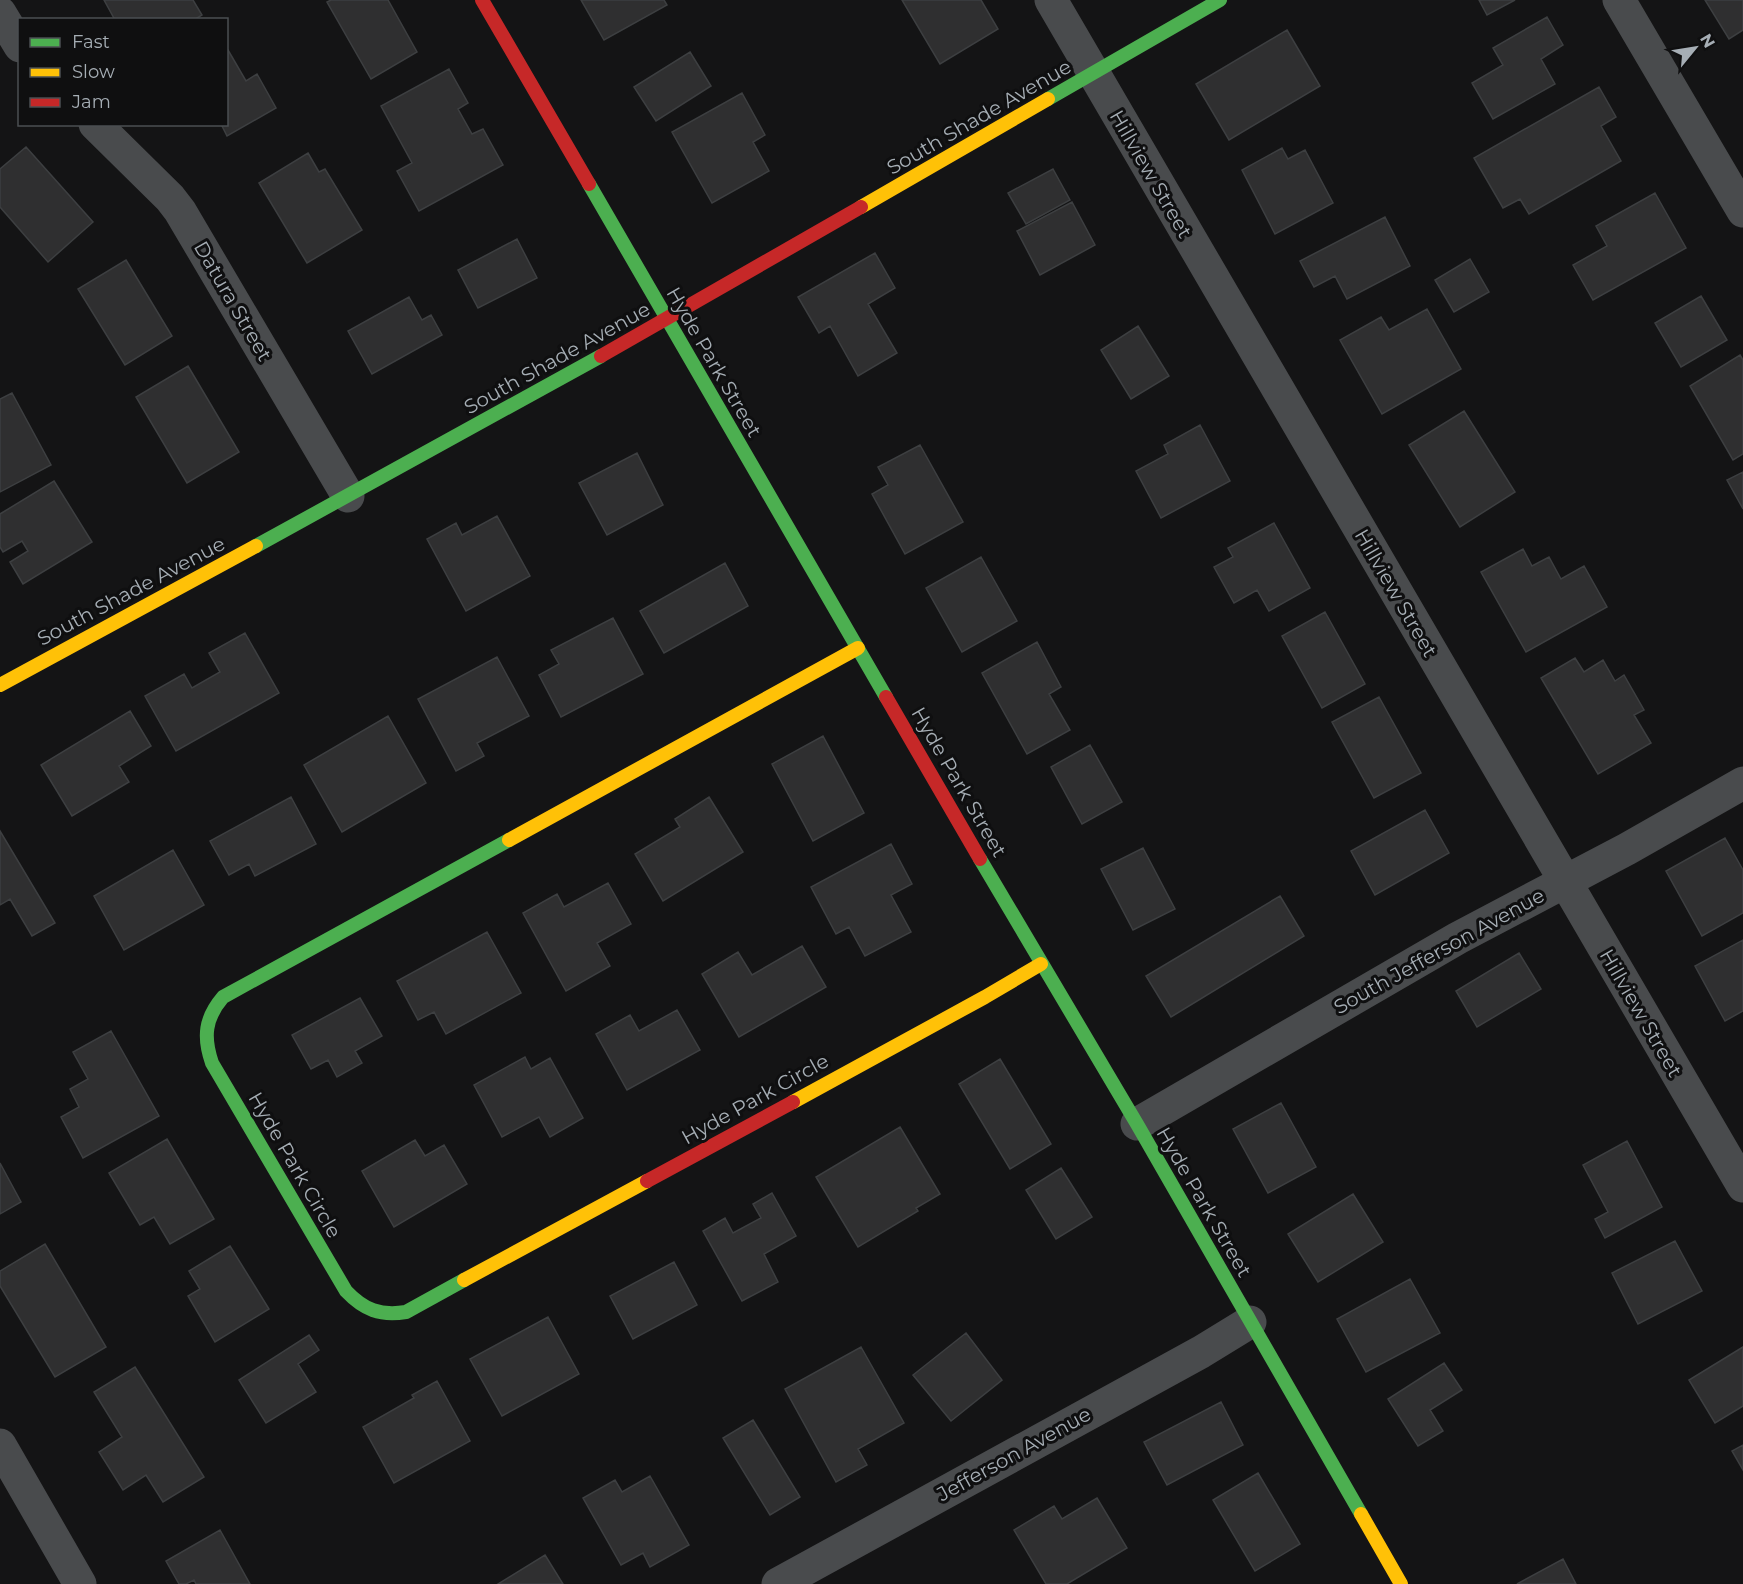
<svg xmlns="http://www.w3.org/2000/svg" width="1743" height="1584" viewBox="0 0 1743 1584" font-family="Montserrat,sans-serif">
	<style>
		.building { fill: #2f2f30; stroke: #3d3f41; stroke-width: 1.5 }
		.lines { fill: none; stroke-linecap: round; stroke-linejoin: round }
		.street { stroke: #494b4d; stroke-width: 33 }
		.fast { stroke: #4caf50; stroke-width: 14 }
		.slow { stroke: #ffc107; stroke-width: 14 }
		.jam { stroke: #c62828; stroke-width: 14 }
		.labels { text-anchor: middle; stroke-width: 6; stroke-linejoin: round; paint-order: stroke }
		.street-label { font-size: 20px; fill: #a6aeb5; stroke: #0f0f10 }
	</style>
	<rect width="100%" height="100%" fill="#141415"/>
	<path class="building" d="M 104,0 L 193,0 L 202,15 L 194,20 L 115,20 Z
		M 331,0 L 388,0 L 417,52 L 371,79 L 327,2 Z
		M 581,0 L 664,0 L 667,5 L 604,40 Z
		M 902,0 L 981,0 L 998,29 L 940,64 Z
		M 1479,0 L 1515,0 L 1487,15 Z
		M 1705,0 L 1743,0 L 1743,30 L 1729,39 Z
		M 1547,17 L 1563,45 L 1541,59 L 1555,84 L 1493,119 L 1472,83 L 1503,65 L 1493,48 Z
		M 1287,30 L 1320,86 L 1229,140 L 1196,84 Z
		M 228,50 L 246,81 L 257,74 L 276,108 L 227,136 L 221,124 L 226,124 L 226,51 Z
		M 690,52 L 711,86 L 656,121 L 634,87 Z
		M 449,69 L 468,103 L 458,109 L 472,134 L 483,129 L 503,165 L 419,211 L 397,171 L 412,163 L 381,106 Z
		M 1599,87 L 1616,117 L 1601,126 L 1621,161 L 1529,214 L 1520,199 L 1503,208 L 1474,158 Z
		M 742,93 L 765,135 L 753,142 L 769,171 L 712,203 L 672,132 Z
		M 26,147 L 93,222 L 48,262 L 0,207 L 0,169 Z
		M 1282,148 L 1288,159 L 1305,150 L 1333,203 L 1275,234 L 1242,170 Z
		M 308,153 L 319,172 L 325,169 L 362,230 L 307,263 L 259,183 Z
		M 1053,169 L 1070,200 L 1026,224 L 1008,193 Z
		M 1655,193 L 1686,248 L 1593,300 L 1573,265 L 1607,246 L 1596,226 Z
		M 1072,202 L 1095,245 L 1040,275 L 1017,231 Z
		M 1385,217 L 1410,266 L 1347,299 L 1335,276 L 1314,287 L 1300,261 Z
		M 517,239 L 537,278 L 478,308 L 458,270 Z
		M 875,253 L 895,288 L 868,304 L 897,353 L 858,376 L 830,326 L 819,333 L 798,297 Z
		M 1470,259 L 1489,292 L 1454,312 L 1435,280 Z
		M 126,260 L 172,336 L 125,365 L 78,289 Z
		M 1701,296 L 1727,340 L 1681,367 L 1655,323 Z
		M 409,297 L 422,320 L 431,315 L 442,335 L 372,374 L 348,331 Z
		M 1427,309 L 1461,369 L 1382,414 L 1340,340 L 1381,317 L 1389,330 Z
		M 1138,326 L 1169,376 L 1131,399 L 1101,350 Z
		M 1740,355 L 1743,360 L 1743,454 L 1733,460 L 1690,386 Z
		M 188,366 L 239,452 L 187,483 L 136,397 Z
		M 12,393 L 51,465 L 0,492 L 0,399 Z
		M 1464,411 L 1515,492 L 1460,527 L 1409,445 Z
		M 1200,425 L 1230,481 L 1161,518 L 1136,471 L 1168,454 L 1164,445 Z
		M 920,445 L 963,522 L 905,554 L 872,494 L 888,485 L 878,467 Z
		M 637,453 L 663,505 L 607,535 L 579,483 Z
		M 1743,472 L 1743,509 L 1727,480 Z
		M 54,481 L 92,542 L 23,584 L 10,562 L 28,551 L 22,541 L 3,552 L 0,547 L 0,514 Z
		M 497,516 L 530,576 L 466,611 L 427,539 L 456,523 L 462,535 Z
		M 1274,523 L 1310,588 L 1269,611 L 1257,590 L 1234,603 L 1214,567 L 1233,557 L 1228,548 Z
		M 1523,549 L 1532,566 L 1549,557 L 1561,579 L 1584,566 L 1607,607 L 1526,652 L 1481,572 Z
		M 981,557 L 1017,621 L 962,652 L 926,588 Z
		M 725,563 L 748,606 L 664,653 L 640,611 Z
		M 1325,612 L 1365,684 L 1322,708 L 1282,636 Z
		M 613,618 L 643,674 L 561,717 L 539,675 L 559,664 L 551,650 Z
		M 245,633 L 279,693 L 176,751 L 145,696 L 184,674 L 192,688 L 220,672 L 209,653 Z
		M 1037,642 L 1061,687 L 1049,694 L 1070,730 L 1027,754 L 982,673 Z
		M 497,657 L 529,716 L 477,743 L 484,756 L 456,771 L 418,699 Z
		M 1575,658 L 1584,672 L 1603,660 L 1615,681 L 1624,675 L 1644,710 L 1634,715 L 1651,743 L 1598,774 L 1541,678 Z
		M 1379,697 L 1421,773 L 1374,798 L 1332,722 Z
		M 130,711 L 151,746 L 119,766 L 129,782 L 72,816 L 41,765 Z
		M 388,716 L 426,783 L 342,832 L 304,765 Z
		M 823,736 L 864,813 L 813,841 L 772,764 Z
		M 1090,745 L 1122,802 L 1082,824 L 1051,767 Z
		M 291,797 L 316,844 L 255,876 L 249,864 L 229,875 L 210,841 Z
		M 709,797 L 743,852 L 663,901 L 635,854 L 680,827 L 675,819 Z
		M 1425,810 L 1449,853 L 1375,895 L 1351,851 Z
		M 0,831 L 55,923 L 32,936 L 10,899 L 0,905 Z
		M 1725,838 L 1743,870 L 1743,913 L 1702,936 L 1666,871 Z
		M 891,844 L 912,884 L 891,895 L 911,932 L 865,956 L 849,927 L 836,934 L 811,887 Z
		M 1143,848 L 1175,909 L 1133,930 L 1101,869 Z
		M 173,850 L 204,905 L 124,950 L 94,896 Z
		M 608,883 L 631,924 L 597,943 L 610,966 L 566,991 L 523,913 L 557,894 L 564,907 Z
		M 1280,896 L 1304,936 L 1171,1017 L 1146,976 Z
		M 487,932 L 521,993 L 446,1034 L 434,1012 L 418,1020 L 397,981 Z
		M 1743,940 L 1743,1011 L 1725,1021 L 1695,966 Z
		M 802,946 L 826,987 L 739,1037 L 702,974 L 738,952 L 752,975 Z
		M 1519,953 L 1541,989 L 1477,1027 L 1456,991 Z
		M 360,998 L 382,1036 L 355,1051 L 362,1063 L 337,1077 L 328,1060 L 311,1069 L 292,1035 Z
		M 677,1010 L 700,1050 L 627,1090 L 596,1034 L 630,1015 L 639,1031 Z
		M 111,1031 L 159,1116 L 83,1158 L 61,1117 L 79,1107 L 70,1089 L 88,1079 L 73,1052 Z
		M 525,1057 L 531,1069 L 550,1058 L 583,1118 L 550,1137 L 539,1117 L 502,1137 L 474,1085 Z
		M 1000,1059 L 1051,1144 L 1010,1169 L 959,1084 Z
		M 1281,1103 L 1316,1167 L 1268,1193 L 1233,1129 Z
		M 900,1127 L 940,1194 L 916,1208 L 918,1211 L 858,1247 L 816,1177 Z
		M 167,1139 L 214,1219 L 170,1244 L 154,1217 L 140,1225 L 109,1173 Z
		M 415,1140 L 425,1156 L 444,1145 L 467,1184 L 394,1227 L 362,1171 Z
		M 1627,1141 L 1662,1207 L 1605,1238 L 1595,1219 L 1608,1212 L 1583,1165 Z
		M 0,1163 L 21,1202 L 0,1214 Z
		M 1061,1168 L 1092,1217 L 1056,1239 L 1026,1190 Z
		M 772,1193 L 796,1236 L 764,1254 L 778,1282 L 742,1301 L 703,1231 L 725,1218 L 733,1233 L 761,1218 L 753,1204 Z
		M 1353,1194 L 1383,1242 L 1318,1282 L 1288,1234 Z
		M 1675,1241 L 1702,1291 L 1638,1324 L 1612,1273 Z
		M 45,1244 L 106,1347 L 55,1377 L 0,1286 L 0,1271 Z
		M 230,1246 L 269,1309 L 215,1342 L 188,1296 L 200,1289 L 189,1271 Z
		M 674,1262 L 697,1305 L 633,1339 L 610,1296 Z
		M 1410,1279 L 1440,1333 L 1366,1372 L 1337,1319 Z
		M 548,1317 L 579,1374 L 502,1416 L 470,1359 Z
		M 966,1333 L 1002,1380 L 951,1421 L 913,1375 Z
		M 309,1335 L 319,1350 L 298,1364 L 316,1392 L 266,1423 L 239,1380 Z
		M 861,1347 L 904,1423 L 858,1449 L 867,1465 L 836,1482 L 785,1389 Z
		M 1743,1347 L 1743,1406 L 1715,1423 L 1689,1380 Z
		M 1444,1363 L 1462,1390 L 1430,1410 L 1443,1431 L 1418,1446 L 1388,1399 Z
		M 135,1367 L 204,1477 L 163,1502 L 146,1475 L 123,1490 L 99,1452 L 122,1437 L 94,1392 Z
		M 437,1381 L 470,1441 L 394,1483 L 363,1427 L 414,1398 L 412,1395 Z
		M 1221,1402 L 1243,1445 L 1167,1485 L 1144,1442 Z
		M 753,1420 L 800,1497 L 770,1515 L 723,1438 Z
		M 1743,1445 L 1743,1470 L 1732,1451 Z
		M 1258,1473 L 1300,1544 L 1255,1571 L 1213,1500 Z
		M 650,1476 L 689,1545 L 650,1567 L 643,1553 L 621,1565 L 583,1498 L 615,1480 L 622,1492 Z
		M 1097,1498 L 1127,1548 L 1067,1584 L 1046,1584 L 1014,1530 L 1054,1506 L 1062,1519 Z
		M 220,1530 L 250,1584 L 196,1584 L 194,1580 L 186,1584 L 179,1584 L 166,1561 Z
		M 545,1555 L 563,1584 L 498,1584 Z
		M 1563,1559 L 1576,1584 L 1517,1584 Z"/>
	<g class="lines">
		<path class="street" d="M 1051,0 L 1743,1186
			M 1619,0 L 1743,211
			M 0,13 L 20,46
			M 95,124 L 170,198 L 180,211 L 348,496
			M 1137,1124 L 1458,938 L 1627,849 L 1743,783
			M 0,1445 L 80,1584
			M 778,1584 L 1201,1352 L 1250,1322"/>
		<path class="fast" d="M 1048,99 L 1220,0
			M 589,184 L 886,697
			M 256,546 L 601,356
			M 980,859 L 1137,1124 L 1361,1514
			M 464,1280 L 406,1312 C 380,1316 364,1310 346,1291 L 212,1063 C 203,1037 205,1018 223,997 L 509,840"/>
		<path class="slow" d="M 861,207 L 1048,99
			M 0,685 L 256,546
			M 509,840 L 858,648
			M 793,1102 L 985,997 L 1041,964
			M 464,1280 L 647,1181
			M 1361,1514 L 1401,1584"/>
		<path class="jam" d="M 482,0 L 589,184
			M 601,356 L 861,207
			M 886,697 L 980,859
			M 647,1181 L 793,1102"/>
	</g>
	<g class="labels">
		<g class="street-label">
			<text transform="translate(979 117) rotate(-30)" y="7">South Shade Avenue</text>
			<text transform="translate(1151 174) rotate(60)" y="7">Hillview Street</text>
			<text transform="translate(233 301) rotate(60)" y="7">Datura Street</text>
			<text transform="translate(557 358) rotate(-29)" y="7">South Shade Avenue</text>
			<text transform="translate(714 362) rotate(60)" y="7">Hyde Park Street</text>
			<text transform="translate(131 591) rotate(-28)" y="7">South Shade Avenue</text>
			<text transform="translate(1396 593) rotate(60)" y="7">Hillview Street</text>
			<text transform="translate(959 782) rotate(60)" y="7">Hyde Park Street</text>
			<text transform="translate(1439 951) rotate(-29)" y="7">South Jefferson Avenue</text>
			<text transform="translate(1641 1013) rotate(60)" y="7">Hillview Street</text>
			<text transform="translate(755 1099) rotate(-29)" y="7">Hyde Park Circle</text>
			<text transform="translate(295 1165) rotate(60)" y="7">Hyde Park Circle</text>
			<text transform="translate(1204 1202) rotate(60)" y="7">Hyde Park Street</text>
			<text transform="translate(1014 1454) rotate(-29)" y="7">Jefferson Avenue</text>
		</g>
	</g>
	<rect x="18" y="18" width="210" height="108" fill="#0f0f10" stroke="#4b4f52" stroke-width="1.5"/>
	<rect x="30" y="38" width="30" height="9" fill="#4caf50" stroke="#4b4f52" stroke-width="1.5"/>
	<text x="72" y="48" font-size="18" fill="#a6aeb5">Fast</text>
	<rect x="30" y="68" width="30" height="9" fill="#ffc107" stroke="#4b4f52" stroke-width="1.5"/>
	<text x="72" y="78" font-size="18" fill="#a6aeb5">Slow</text>
	<rect x="30" y="98" width="30" height="9" fill="#c62828" stroke="#4b4f52" stroke-width="1.5"/>
	<text x="72" y="108" font-size="18" fill="#a6aeb5">Jam</text>
	<g transform="translate(1695 48) rotate(60)" stroke="#0f0f10" stroke-width="4.5" paint-order="stroke">
	<path d="M0-4.5L10 22L0 15L-10 22Z" fill="#a6aeb5"/>
	<text y="-9" font-size="16" font-weight="bold" text-anchor="middle" fill="#a6aeb5">N</text>
	</g>
</svg>
